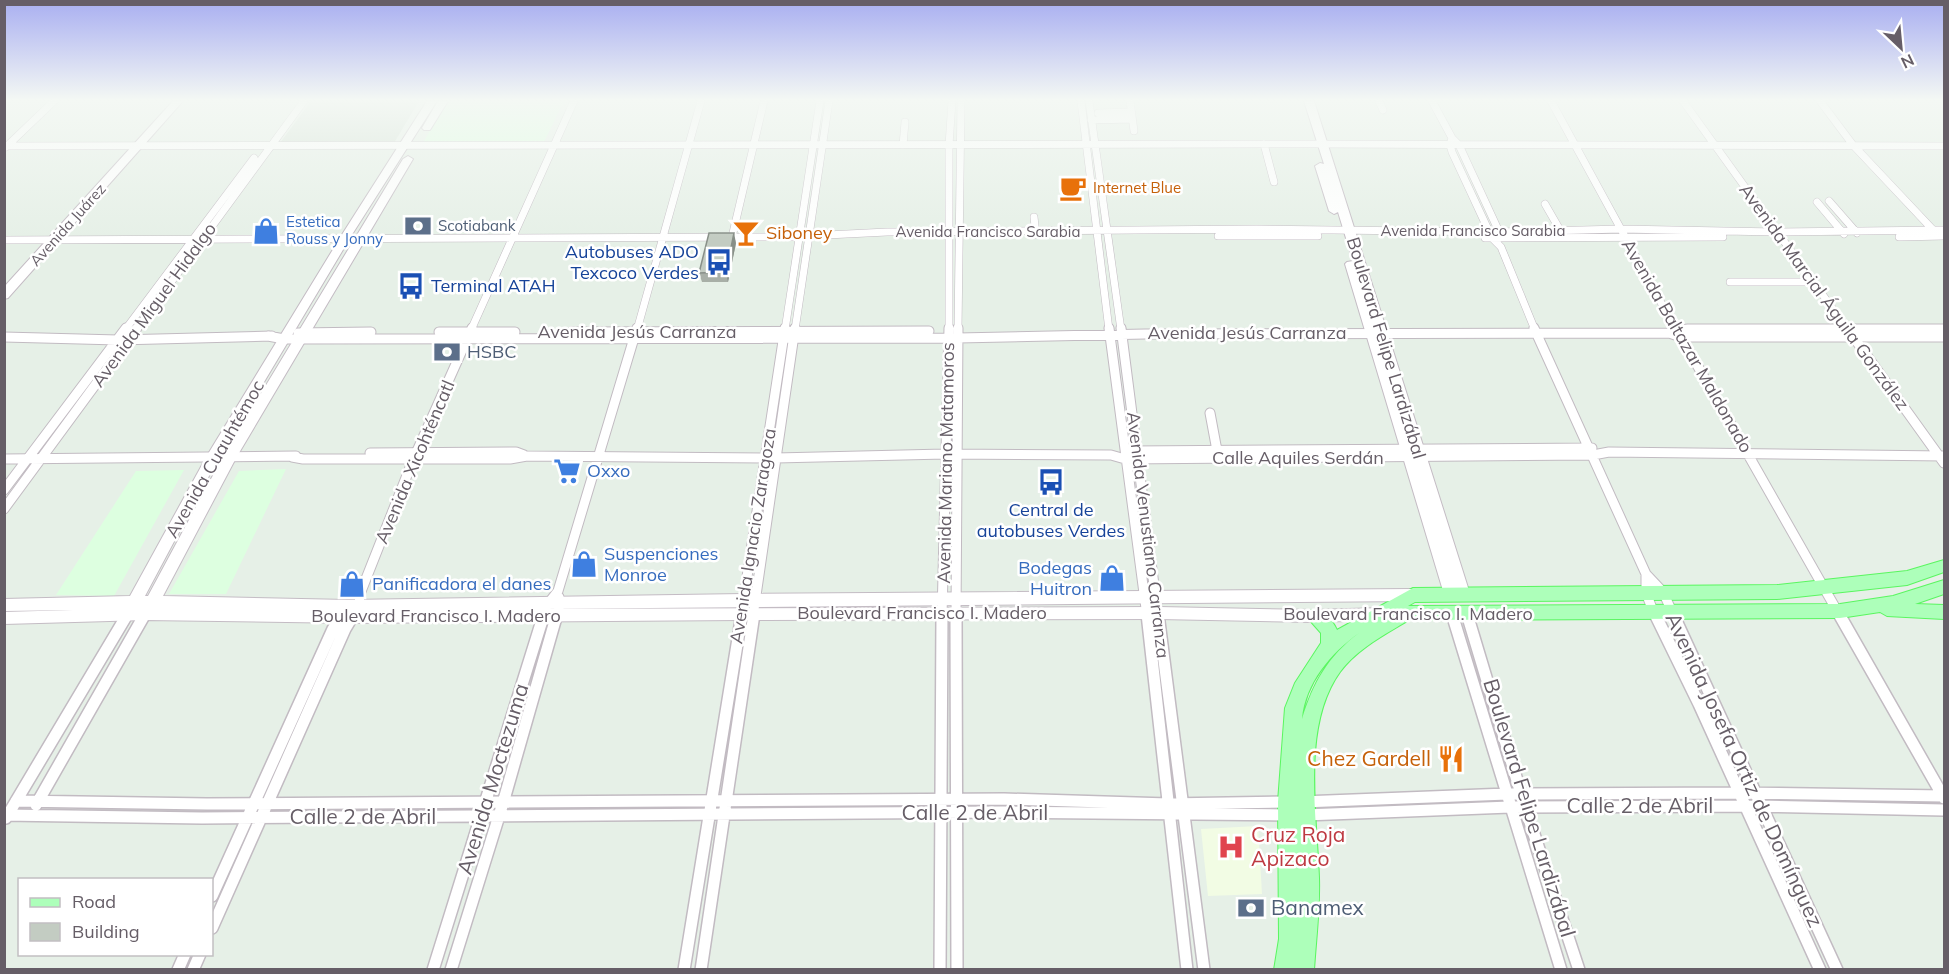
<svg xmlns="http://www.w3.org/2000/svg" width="1949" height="974" viewBox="0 0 1949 974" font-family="Mulish,sans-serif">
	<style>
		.commercial { fill: #ddffe0 }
		.education { fill: #d4e1d5 }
		.medical { fill: #f2fce4 }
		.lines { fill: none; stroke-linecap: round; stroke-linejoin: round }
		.street-far2-casing { stroke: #c2bbc2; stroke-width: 8 }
		.street-far1-casing { stroke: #c2bbc2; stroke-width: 11 }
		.street-casing { stroke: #c2bbc2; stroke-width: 14 }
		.secondary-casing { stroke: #c4bcc4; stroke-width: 2 }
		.primary-casing { stroke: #5af660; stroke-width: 2 }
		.street-far2 { stroke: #fff; stroke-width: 7 }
		.street-far1 { stroke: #fff; stroke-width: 9 }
		.street { stroke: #fff; stroke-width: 11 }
		.secondary { fill: #fff; fill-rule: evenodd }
		.primary { fill: #adffba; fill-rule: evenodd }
		.wall { fill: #a8afa7 }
		.shaded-wall { fill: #888f88 }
		.building { fill: #c3ccc2; stroke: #888f88; stroke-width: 1.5 }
		.labels { text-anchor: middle; stroke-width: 5; stroke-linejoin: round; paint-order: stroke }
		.far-food-label { font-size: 15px; fill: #c56008; stroke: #fff; text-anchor: start }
		.far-shop-label { font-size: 15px; fill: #366cbe; stroke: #fff; text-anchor: start }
		.far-street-label { font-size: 15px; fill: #665e67; stroke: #fff }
		.far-service-label { font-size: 15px; fill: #4e5e75; stroke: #fff; text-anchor: start }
		.food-label { font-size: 18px; fill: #c56008; stroke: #fff; text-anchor: start }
		.transit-label { font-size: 18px; fill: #164399; stroke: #fff; text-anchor: end }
		.street-label { font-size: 18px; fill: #665e67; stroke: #fff }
		.service-label { font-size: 18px; fill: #4e5e75; stroke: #fff; text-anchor: start }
		.shop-label { font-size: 18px; fill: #366cbe; stroke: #fff; text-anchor: start }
		.near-food-label { font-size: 21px; fill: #c56008; stroke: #fff; text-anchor: end }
		.near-street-label { font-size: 21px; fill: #665e67; stroke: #fff }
		.near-health-label { font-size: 21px; fill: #be3a42; stroke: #fff; text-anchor: start }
		.near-service-label { font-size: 21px; fill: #4e5e75; stroke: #fff; text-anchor: start }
	</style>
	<rect width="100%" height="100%" fill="#e6f0e7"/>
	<path class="commercial" d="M 446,101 L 564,101 L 543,144 L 423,143 Z
		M 286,469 L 226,594 L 169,594 L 239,471 Z
		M 184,470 L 114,596 L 56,595 L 136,471 Z"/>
	<path class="education" d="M 311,101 L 419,101 L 394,143 L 280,143 Z"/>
	<path class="medical" d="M 1258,826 L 1262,894 L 1208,896 L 1201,829 Z"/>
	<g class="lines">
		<defs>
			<path id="street-far2" d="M 1081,101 L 1109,330
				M 1089,101 L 1121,330
				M 1130,101 L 1134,131
				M 1379,101 L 1383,110
				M 1432,101 L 1452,138 L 1459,145 L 1501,236
				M 1551,101 L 1676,330
				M 1683,101 L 1848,330
				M 1820,101 L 1853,145 L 1935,232
				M 1098,113 L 1131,112
				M 1091,120 L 1132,119
				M 1452,138 L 1450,145 L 1452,152 L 1492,238 L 1501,247 L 1535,330
				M 1264,144 L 1274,182
				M 903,145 L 905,122
				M 4,146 L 1313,144 L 1944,146
				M 6,147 L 54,101
				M 1829,201 L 1857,233
				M 1817,202 L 1844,234
				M 1545,204 L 1560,230
				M 1034,217 L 1036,235
				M 1218,236 L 1318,236
				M 732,237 L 764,101
				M 1899,237 L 1944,236
				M 1485,238 L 1723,237
				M 4,240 L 787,237 L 887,232 L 1257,229 L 1500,232 L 1621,229 L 1776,232 L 1944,230
				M 1730,282 L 1812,282
				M 125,330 L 254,158
				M 136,330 L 304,101
				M 471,330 L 574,101
				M 637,330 L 701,101
				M 785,330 L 820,101
				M 795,330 L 829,101
				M 949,330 L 949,145 L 952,101
				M 958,330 L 961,101
				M 1683,330 L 1944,329"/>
			<path id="street-far1" d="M 1109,328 L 1147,616
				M 1121,328 L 1158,616
				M 1534,328 L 1646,574 L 1663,592 L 1674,616
				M 1676,328 L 1840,616
				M 1847,328 L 1944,463
				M 1672,331 L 1688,329 L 1944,329
				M 439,332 L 515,332
				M 571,332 L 929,331
				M 298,333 L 371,332
				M 268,336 L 284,339 L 958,338 L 1145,334 L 1669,333 L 1681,337 L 1944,337
				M 4,337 L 118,340 L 272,336
				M 1210,413 L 1218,456
				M 1132,451 L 1592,448
				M 370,453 L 516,452 L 524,455
				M 292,457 L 303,459 L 510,459 L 527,456 L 776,458 L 945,454 L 1111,455 L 1125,459 L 1593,455 L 1609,452 L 1944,456
				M 4,459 L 296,456
				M 4,490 L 126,328
				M 4,509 L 137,328
				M 1646,574 L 1646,593 L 1655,616
				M 1452,613 L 1453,616
				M 1467,613 L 1468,616
				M 353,616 L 359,606 L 360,594 L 413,460 L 472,328
				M 543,616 L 547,605 L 558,591 L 637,328
				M 557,616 L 560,604 L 559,597
				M 741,616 L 785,328
				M 753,616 L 795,328
				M 942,616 L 949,328
				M 956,616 L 958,328"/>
			<path id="street" d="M 956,614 L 957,970
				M 1147,614 L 1187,970
				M 1158,614 L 1204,970
				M 1452,614 L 1561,970
				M 1467,614 L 1525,807 L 1579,970
				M 1655,614 L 1699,704 L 1820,970
				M 1673,614 L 1837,970
				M 1839,614 L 1944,798
				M 16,801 L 207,804 L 1004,799 L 1168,804 L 1288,802
				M 1302,802 L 1507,794 L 1739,793 L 1944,796
				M 36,805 L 145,614
				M 4,815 L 202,818 L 1003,812 L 1288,815
				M 1305,815 L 1510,807 L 1760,806 L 1944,810
				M 6,818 L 127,615
				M 212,896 L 333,629 L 343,614
				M 212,928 L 345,629 L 354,614
				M 178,970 L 185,954
				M 193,970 L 200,954
				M 433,970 L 544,614
				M 451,970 L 503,803 L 557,614
				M 684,970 L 742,614
				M 701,970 L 754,614
				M 940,970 L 942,614"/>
			<path id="secondary" d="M 173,101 L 183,101 L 8,298 L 4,299 L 4,287 Z
				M 427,101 L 437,101 L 353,233 L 218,459 L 145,596 L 148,596 L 225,453 L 403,159 L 408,156 L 413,159 L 236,458 L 163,596 L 348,600 L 744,594 L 1413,589 L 1418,591 L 1420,595 L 1418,599 L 1413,601 L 535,609 L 1159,607 L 1314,610 L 1382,608 L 1387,610 L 1389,614 L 1387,618 L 1382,620 L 1314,622 L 1159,619 L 741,620 L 352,623 L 145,620 L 4,624 L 4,612 L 73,610 L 4,611 L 4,599 L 130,596 L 208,454 L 343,233 Z
				M 438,101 L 448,101 L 430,130 L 424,130 L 422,128 Z
				M 1304,101 L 1314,101 L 1470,594 L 1468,598 L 1463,600 L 1457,597 L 1451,600 L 1446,598 L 1444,594 L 1345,264 L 1347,262 L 1353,261 L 1338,212 L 1334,214 L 1329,211 L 1315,166 L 1320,163 L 1324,164 Z"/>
			<path id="primary" d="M 1944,560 L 1944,572 L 1907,585 L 1777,599 L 1415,602 L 1408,606 L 1840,604 L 1893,596 L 1944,580 L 1944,594 L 1915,604 L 1944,605 L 1944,619 L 1887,616 L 1880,612 L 1840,618 L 1409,620 C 1384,635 1357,649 1340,672 C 1301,726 1317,816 1319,878 C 1320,909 1316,939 1314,970 L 1274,970 L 1279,939 L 1278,802 L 1285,708 L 1295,683 L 1321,643 L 1321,633 L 1306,616 L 1308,611 C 1320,607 1333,620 1337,630 L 1413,588 L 1777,585 L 1907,571 ZM 1359,633 C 1328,656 1313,683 1302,719 C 1305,683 1331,653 1359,633 Z"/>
		</defs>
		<use href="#street-far2" class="street-far2-casing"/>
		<use href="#street-far1" class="street-far1-casing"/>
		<use href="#street" class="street-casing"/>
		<use href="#secondary" class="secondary-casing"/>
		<use href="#primary" class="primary-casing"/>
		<use href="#street-far2" class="street-far2"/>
		<use href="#street-far1" class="street-far1"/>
		<use href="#street" class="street"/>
		<use href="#secondary" class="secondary"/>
		<use href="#primary" class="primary"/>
	</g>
	<path class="wall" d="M 736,243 L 728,282 L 702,282 L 699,273 Z"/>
	<path class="shaded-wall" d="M 734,233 L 736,243 L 728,282 L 726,272 Z"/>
	<path class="building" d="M 709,233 L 734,233 L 726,272 L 699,273 Z"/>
	<linearGradient id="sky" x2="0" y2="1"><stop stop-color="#a9aff1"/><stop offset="0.42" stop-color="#f4f8f4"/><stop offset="1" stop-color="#f4f8f4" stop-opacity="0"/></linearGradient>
	<rect width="1949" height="238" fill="url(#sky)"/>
	<defs>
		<symbol id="cafe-bare" viewBox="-9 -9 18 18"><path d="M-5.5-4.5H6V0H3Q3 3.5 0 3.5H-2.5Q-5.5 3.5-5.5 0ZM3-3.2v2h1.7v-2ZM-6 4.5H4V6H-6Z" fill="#e8710a" stroke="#fff" stroke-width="2.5" paint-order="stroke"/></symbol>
		<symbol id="bank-bare" viewBox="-9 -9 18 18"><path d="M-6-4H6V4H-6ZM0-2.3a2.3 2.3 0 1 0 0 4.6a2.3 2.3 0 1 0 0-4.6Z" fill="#5c6f8a" stroke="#fff" stroke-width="2.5" paint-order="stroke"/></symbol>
		<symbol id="shop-bare" viewBox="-9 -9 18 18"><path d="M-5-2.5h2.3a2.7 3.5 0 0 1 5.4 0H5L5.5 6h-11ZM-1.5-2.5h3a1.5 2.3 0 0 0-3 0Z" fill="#3f7fe0" stroke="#fff" stroke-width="2.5" paint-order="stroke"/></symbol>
		<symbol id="bar-bare" viewBox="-9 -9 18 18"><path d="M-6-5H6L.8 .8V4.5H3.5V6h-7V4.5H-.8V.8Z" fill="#e8710a" stroke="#fff" stroke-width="2.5" paint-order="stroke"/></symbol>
		<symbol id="bus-bare" viewBox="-9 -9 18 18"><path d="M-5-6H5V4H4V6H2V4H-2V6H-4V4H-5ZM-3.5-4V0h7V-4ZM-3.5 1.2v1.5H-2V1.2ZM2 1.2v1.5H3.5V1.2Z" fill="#1a4fb4" stroke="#fff" stroke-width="2.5" paint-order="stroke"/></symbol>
		<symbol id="supermarket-bare" viewBox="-9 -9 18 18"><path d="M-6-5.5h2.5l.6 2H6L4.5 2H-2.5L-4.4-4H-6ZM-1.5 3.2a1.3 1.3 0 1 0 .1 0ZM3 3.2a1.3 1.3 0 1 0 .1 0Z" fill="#3f7fe0" stroke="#fff" stroke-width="2.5" paint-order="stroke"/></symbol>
		<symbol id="restaurant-bare" viewBox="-9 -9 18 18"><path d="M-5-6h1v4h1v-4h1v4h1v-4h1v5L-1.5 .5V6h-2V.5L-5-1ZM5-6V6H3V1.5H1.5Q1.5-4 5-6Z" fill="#e8710a" stroke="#fff" stroke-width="2.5" paint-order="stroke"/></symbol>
		<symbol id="hospital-bare" viewBox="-9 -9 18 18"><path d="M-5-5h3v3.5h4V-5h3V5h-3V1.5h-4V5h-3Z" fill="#e0444e" stroke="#fff" stroke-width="2.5" paint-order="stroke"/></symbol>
	</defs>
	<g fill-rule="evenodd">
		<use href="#cafe-bare" x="1054" y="169" width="38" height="38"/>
		<use href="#bank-bare" x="399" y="207" width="38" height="38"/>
		<use href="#shop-bare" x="247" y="212" width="38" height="38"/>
		<use href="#bar-bare" x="727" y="214" width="38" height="38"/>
		<use href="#bus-bare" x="700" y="243" width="38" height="38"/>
		<use href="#bus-bare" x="392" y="267" width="38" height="38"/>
		<use href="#bank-bare" x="428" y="333" width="38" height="38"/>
		<use href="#supermarket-bare" x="548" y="452" width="38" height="38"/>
		<use href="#bus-bare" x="1032" y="463" width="38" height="38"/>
		<use href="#shop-bare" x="565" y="545" width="38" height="38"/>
		<use href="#shop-bare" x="1093" y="559" width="38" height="38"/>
		<use href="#shop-bare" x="333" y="565" width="38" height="38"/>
		<use href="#restaurant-bare" x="1432" y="740" width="38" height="38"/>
		<use href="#hospital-bare" x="1212" y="828" width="38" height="38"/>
		<use href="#bank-bare" x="1232" y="889" width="38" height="38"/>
	</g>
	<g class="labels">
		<g class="far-food-label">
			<text x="1093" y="193">Internet Blue</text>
		</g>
		<g class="far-shop-label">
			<text x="286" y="227">Estetica<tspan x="286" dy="17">Rouss y Jonny</tspan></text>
		</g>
		<g class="far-street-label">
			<text transform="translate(68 225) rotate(-48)" y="5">Avenida Juárez</text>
			<text x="1473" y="236">Avenida Francisco Sarabia</text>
			<text x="988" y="237">Avenida Francisco Sarabia</text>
		</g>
		<g class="far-service-label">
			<text x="438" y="231">Scotiabank</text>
		</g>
		<g class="food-label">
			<text x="766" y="239">Siboney</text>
		</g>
		<g class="transit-label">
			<text x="699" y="258">Autobuses ADO<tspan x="699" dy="21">Texcoco Verdes</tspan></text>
			<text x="431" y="292" text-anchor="start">Terminal ATAH</text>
			<text x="1051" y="516" text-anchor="middle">Central de<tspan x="1051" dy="21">autobuses Verdes</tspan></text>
		</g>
		<g class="street-label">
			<text transform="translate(1824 297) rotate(54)" y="6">Avenida Marcial Águila González</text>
			<text transform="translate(154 305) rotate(-54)" y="6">Avenida Miguel Hidalgo</text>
			<text x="637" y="338">Avenida Jesús Carranza</text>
			<text x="1247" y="339">Avenida Jesús Carranza</text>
			<text transform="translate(1687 346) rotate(60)" y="6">Avenida Baltazar Maldonado</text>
			<text transform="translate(1386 348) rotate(73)" y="6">Boulevard Felipe Lardizábal</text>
			<text x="1298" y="464">Calle Aquiles Serdán</text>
			<text transform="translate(215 459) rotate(-60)" y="6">Avenida Cuauhtémoc</text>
			<text transform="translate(415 462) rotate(-67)" y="6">Avenida Xicohténcatl</text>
			<text transform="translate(946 463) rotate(-89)" y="6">Avenida Mariano Matamoros</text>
			<text transform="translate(1148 535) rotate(83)" y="6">Avenida Venustiano Carranza</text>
			<text transform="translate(753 536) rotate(-81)" y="6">Avenida Ignacio Zaragoza</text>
			<text x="922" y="619">Boulevard Francisco I. Madero</text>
			<text x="1408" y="620">Boulevard Francisco I. Madero</text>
			<text x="436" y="622">Boulevard Francisco I. Madero</text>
		</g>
		<g class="service-label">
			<text x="467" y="358">HSBC</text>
		</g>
		<g class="shop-label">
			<text x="587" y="477">Oxxo</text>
			<text x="604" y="560">Suspenciones<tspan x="604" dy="21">Monroe</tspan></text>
			<text x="1092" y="574" text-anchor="end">Bodegas<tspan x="1092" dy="21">Huitron</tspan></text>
			<text x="372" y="590">Panificadora el danes</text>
		</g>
		<g class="near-food-label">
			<text x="1431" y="766">Chez Gardell</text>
		</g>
		<g class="near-street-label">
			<text transform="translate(1744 770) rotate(65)" y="7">Avenida Josefa Ortiz de Domínguez</text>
			<text transform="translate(493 779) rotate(-73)" y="7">Avenida Moctezuma</text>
			<text x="1640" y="813">Calle 2 de Abril</text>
			<text transform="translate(1529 808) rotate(73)" y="7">Boulevard Felipe Lardizábal</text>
			<text x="975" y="820">Calle 2 de Abril</text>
			<text x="363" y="824">Calle 2 de Abril</text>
		</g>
		<g class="near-health-label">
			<text x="1251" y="842">Cruz Roja<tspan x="1251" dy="24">Apizaco</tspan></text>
		</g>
		<g class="near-service-label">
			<text x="1271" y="915">Banamex</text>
		</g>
	</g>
	<rect width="1949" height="974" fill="none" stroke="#665e67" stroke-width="12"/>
	<rect x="18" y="878" width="195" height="78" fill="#ffffff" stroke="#c2bfc2" stroke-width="1.5"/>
	<rect x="30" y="898" width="30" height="9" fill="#adffba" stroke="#c2bfc2" stroke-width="1.5"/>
	<text x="72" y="908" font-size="18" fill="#665e67">Road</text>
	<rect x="30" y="923" width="30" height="18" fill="#c3ccc2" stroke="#c2bfc2" stroke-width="1.5"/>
	<text x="72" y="938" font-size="18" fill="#665e67">Building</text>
	<g transform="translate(1901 48) rotate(154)" stroke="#ffffff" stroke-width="4.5" paint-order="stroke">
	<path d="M0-4.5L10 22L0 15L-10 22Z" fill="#665e67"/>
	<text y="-9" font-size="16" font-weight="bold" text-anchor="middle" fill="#665e67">N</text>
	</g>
</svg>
